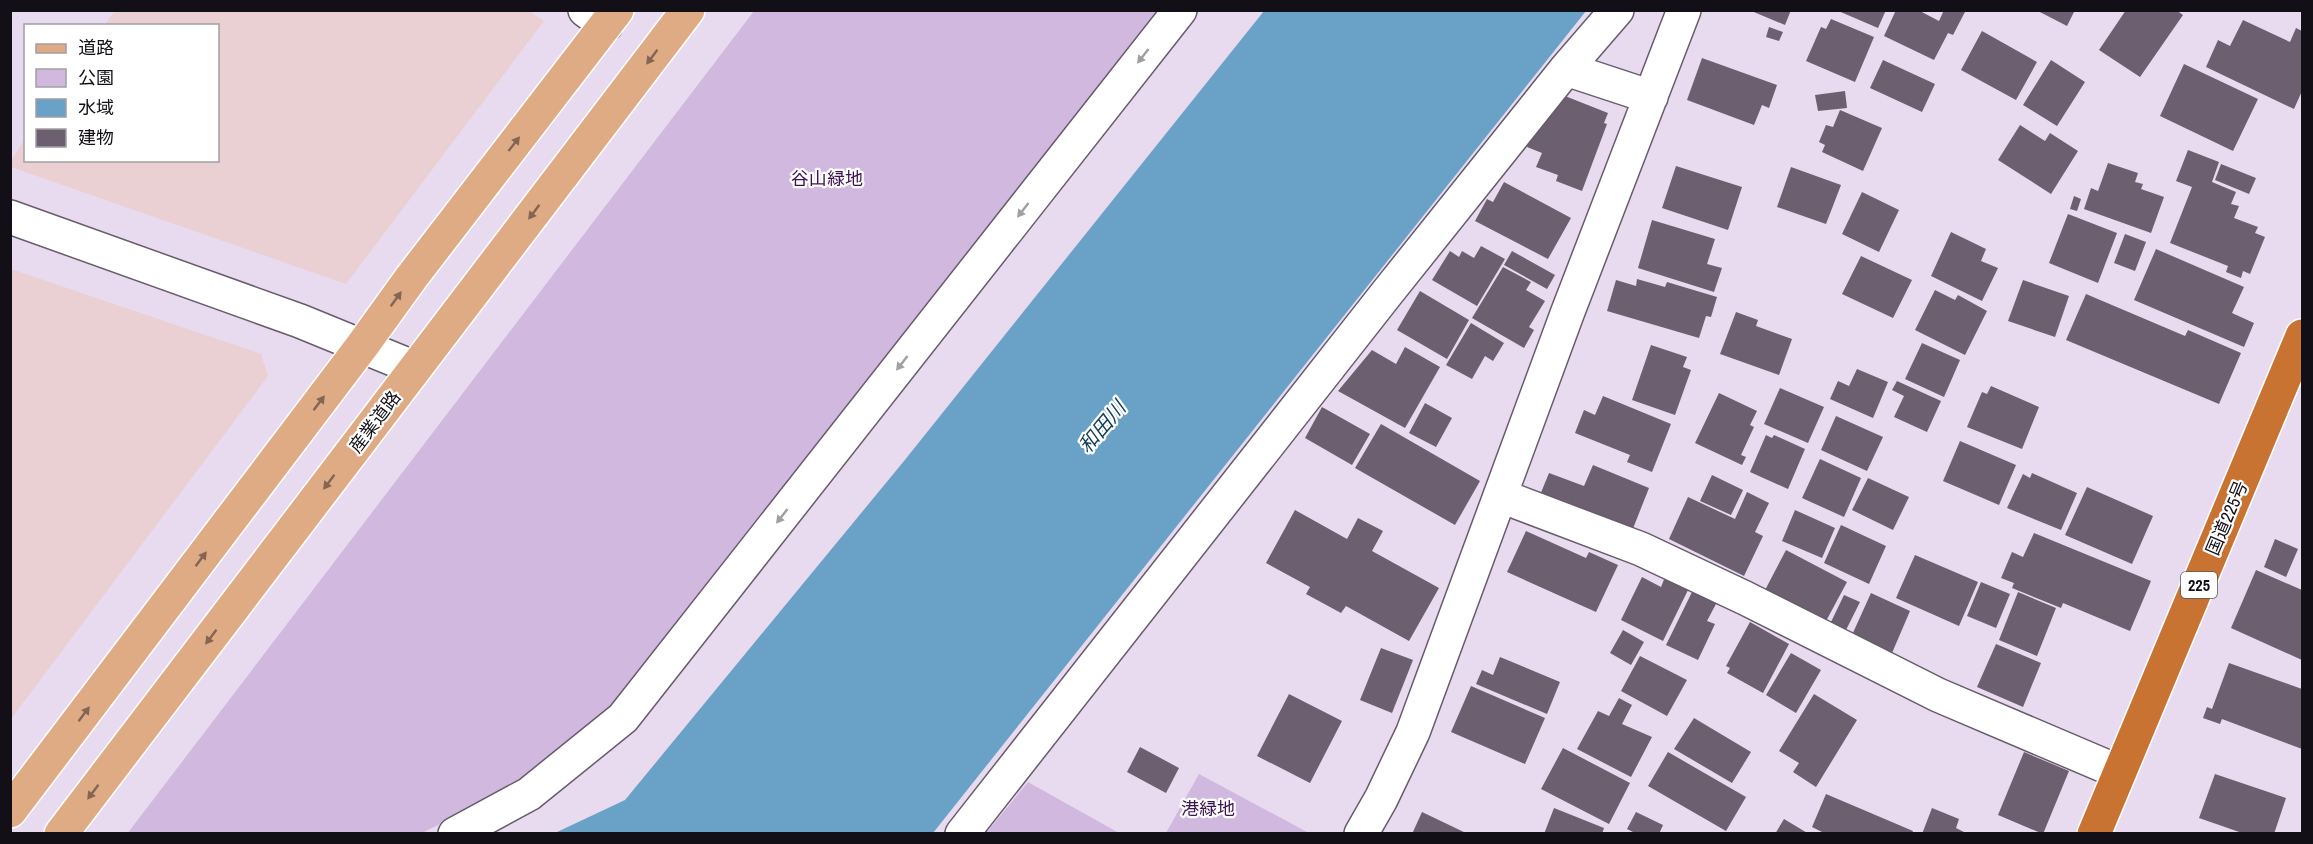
<svg xmlns="http://www.w3.org/2000/svg" width="2313" height="844" viewBox="0 0 2313 844" font-family="'Archivo Narrow','Noto Sans JP',sans-serif">
	<style>
		.commercial { fill: #eacfd3 }
		.green { fill: #d1b8de }
		.water { fill: #6aa1c6 }
		.building { fill: #6b5f70 }
		.lines { fill: none; stroke-linecap: round; stroke-linejoin: round }
		.minor-casing { stroke: #675b6c; stroke-width: 36 }
		.major-casing { stroke: #fff; stroke-width: 36 }
		.highway-casing { stroke: #fff; stroke-width: 36 }
		.minor { stroke: #fff; stroke-width: 33 }
		.major { stroke: #dfab85; stroke-width: 33 }
		.highway { stroke: #c97333; stroke-width: 33 }
		.oneway { fill: #a19fa2 }
		.oneway2 { fill: #836553 }
		.labels { text-anchor: middle; stroke-width: 4.5; stroke-linejoin: round; paint-order: stroke }
		.shield { fill: #fff; stroke: #5a575c; stroke-width: 1.5 }
		.shield-label { font-size: 16px; font-weight: bold; fill: #130f16 }
		.park-label { font-size: 18px; fill: #3d124e; stroke: #fff }
		.street-label { font-size: 18px; fill: #130f16; stroke: #fff }
		.water-label { font-size: 20px; font-style: italic; fill: #103c56; stroke: #fff }
	</style>
	<rect width="100%" height="100%" fill="#e8dbef"/>
	<path class="commercial" d="M 529,11 L 544,21 L 346,284 L 11,167 L 11,161 L 25,139 L 26,160 L 218,160 L 218,26 L 104,25 L 115,11 Z
		M 11,269 L 261,354 L 268,376 L 11,719 Z"/>
	<path class="green" d="M 754,11 L 1161,11 L 613,706 L 523,778 L 470,809 L 422,833 L 127,834 Z
		M 1199,774 L 1309,833 L 1166,833 Z
		M 1028,782 L 1119,833 L 986,833 Z"/>
	<path class="water" d="M 1264,11 L 1586,11 L 933,833 L 555,833 L 625,800 L 904,461 Z"/>
	<path class="building" d="M 1749,10 L 1791,10 L 1785,25 Z
		M 1836,10 L 1886,10 L 1878,28 Z
		M 1896,10 L 1918,10 L 1939,21 L 1944,10 L 1966,10 L 1953,35 L 1948,33 L 1934,60 L 1884,36 Z
		M 2036,10 L 2075,10 L 2067,26 Z
		M 2126,10 L 2176,10 L 2183,15 L 2140,77 L 2099,50 Z
		M 1831,19 L 1874,37 L 1855,82 L 1806,61 L 1821,27 L 1826,29 Z
		M 2243,20 L 2290,42 L 2296,28 L 2302,31 L 2302,91 L 2294,109 L 2206,67 L 2218,40 L 2230,46 Z
		M 1769,27 L 1783,32 L 1779,41 L 1766,37 Z
		M 1982,31 L 2037,62 L 2016,100 L 1961,70 Z
		M 1702,58 L 1777,85 L 1769,108 L 1762,105 L 1754,125 L 1687,100 Z
		M 1883,60 L 1935,84 L 1922,112 L 1870,88 Z
		M 2051,60 L 2085,82 L 2057,126 L 2023,105 Z
		M 2184,64 L 2258,99 L 2233,151 L 2160,116 Z
		M 1845,91 L 1847,108 L 1818,111 L 1815,95 Z
		M 1565,96 L 1608,113 L 1604,123 L 1607,124 L 1582,191 L 1556,181 L 1558,175 L 1536,167 L 1542,153 L 1527,147 L 1533,132 Z
		M 1840,110 L 1882,128 L 1863,171 L 1822,152 L 1825,145 L 1819,142 L 1826,125 L 1833,127 Z
		M 2020,125 L 2045,141 L 2050,133 L 2078,151 L 2051,194 L 1998,160 Z
		M 2188,150 L 2219,162 L 2212,182 L 2236,192 L 2231,204 L 2239,206 L 2234,218 L 2258,227 L 2255,233 L 2265,237 L 2250,274 L 2243,271 L 2241,278 L 2226,272 L 2228,266 L 2170,243 L 2192,187 L 2176,181 Z
		M 2108,163 L 2138,173 L 2135,182 L 2143,184 L 2141,189 L 2164,197 L 2151,233 L 2084,209 L 2091,188 L 2098,191 Z
		M 2221,164 L 2256,178 L 2249,194 L 2215,180 Z
		M 1676,166 L 1742,187 L 1728,230 L 1662,208 Z
		M 1791,167 L 1841,185 L 1826,224 L 1777,207 Z
		M 1504,182 L 1571,218 L 1548,259 L 1475,221 L 1487,199 L 1493,202 Z
		M 1862,192 L 1899,210 L 1879,252 L 1842,234 Z
		M 2074,196 L 2081,199 L 2077,211 L 2070,209 Z
		M 2068,214 L 2117,233 L 2098,283 L 2049,263 Z
		M 1652,220 L 1715,239 L 1707,264 L 1722,268 L 1714,292 L 1638,268 Z
		M 1951,232 L 1986,249 L 1981,261 L 1998,268 L 1982,301 L 1931,276 Z
		M 2125,234 L 2146,242 L 2135,271 L 2114,263 Z
		M 1481,246 L 1505,259 L 1477,306 L 1432,280 L 1450,251 L 1459,257 L 1462,251 L 1474,258 Z
		M 2156,249 L 2244,287 L 2232,313 L 2254,323 L 2244,347 L 2134,300 Z
		M 1512,251 L 1555,275 L 1547,289 L 1504,265 Z
		M 1861,256 L 1912,280 L 1893,318 L 1842,294 Z
		M 1503,267 L 1531,282 L 1526,290 L 1545,301 L 1529,327 L 1534,330 L 1524,348 L 1472,318 Z
		M 1637,279 L 1665,287 L 1667,282 L 1717,297 L 1711,317 L 1706,316 L 1699,338 L 1607,311 L 1616,280 L 1636,286 Z
		M 2023,280 L 2069,296 L 2055,337 L 2008,321 Z
		M 1935,290 L 1955,300 L 1958,295 L 1987,311 L 1965,355 L 1915,330 Z
		M 1420,291 L 1469,320 L 1447,359 L 1397,330 Z
		M 2086,294 L 2185,336 L 2188,330 L 2241,353 L 2219,404 L 2066,340 Z
		M 1736,312 L 1758,320 L 1756,326 L 1792,339 L 1779,375 L 1720,354 Z
		M 1471,323 L 1504,343 L 1493,361 L 1485,356 L 1472,379 L 1446,365 Z
		M 1922,343 L 1960,360 L 1944,397 L 1905,379 Z
		M 1651,345 L 1687,357 L 1683,367 L 1691,370 L 1675,415 L 1632,400 Z
		M 1405,347 L 1440,367 L 1405,428 L 1338,391 L 1372,350 L 1396,364 Z
		M 1857,369 L 1888,382 L 1873,418 L 1830,399 L 1838,381 L 1849,386 Z
		M 1897,381 L 1941,401 L 1927,432 L 1894,417 L 1904,396 L 1892,390 Z
		M 1991,386 L 2039,407 L 2022,449 L 1967,427 L 1982,392 L 1987,394 Z
		M 1780,388 L 1824,407 L 1808,443 L 1764,424 Z
		M 1719,393 L 1757,411 L 1750,425 L 1754,427 L 1741,455 L 1746,457 L 1742,465 L 1695,443 Z
		M 1603,396 L 1671,424 L 1652,472 L 1627,462 L 1630,455 L 1575,433 L 1584,410 L 1595,415 Z
		M 1425,403 L 1452,418 L 1436,447 L 1409,433 Z
		M 1322,407 L 1370,434 L 1352,465 L 1305,438 Z
		M 1836,416 L 1883,437 L 1867,471 L 1821,450 Z
		M 1381,424 L 1480,481 L 1455,525 L 1355,468 Z
		M 1766,435 L 1772,438 L 1774,435 L 1805,449 L 1788,489 L 1750,472 Z
		M 1960,441 L 2016,465 L 1999,505 L 1943,481 Z
		M 1820,459 L 1861,478 L 1844,517 L 1802,498 Z
		M 1593,465 L 1649,488 L 1632,531 L 1540,495 L 1549,473 L 1584,486 Z
		M 2032,473 L 2077,493 L 2061,530 L 2007,508 L 2023,474 L 2030,478 Z
		M 1712,475 L 1743,490 L 1731,515 L 1700,501 Z
		M 1868,478 L 1909,497 L 1893,530 L 1852,510 Z
		M 2087,487 L 2153,516 L 2132,564 L 2065,535 Z
		M 1747,492 L 1769,503 L 1755,532 L 1763,536 L 1744,576 L 1669,539 L 1688,497 L 1735,519 Z
		M 1295,510 L 1347,539 L 1358,518 L 1383,531 L 1372,551 L 1439,588 L 1409,641 L 1346,606 L 1341,613 L 1306,594 L 1310,587 L 1266,563 Z
		M 1795,510 L 1835,528 L 1822,558 L 1782,541 Z
		M 1841,525 L 1886,546 L 1869,584 L 1824,563 Z
		M 1526,531 L 1586,558 L 1589,552 L 1618,565 L 1596,612 L 1507,572 Z
		M 2034,533 L 2151,581 L 2130,631 L 2063,603 L 2061,608 L 2012,588 L 2014,583 L 2001,578 L 2012,552 L 2023,557 Z
		M 2275,539 L 2298,549 L 2286,577 L 2264,567 Z
		M 1786,550 L 1847,582 L 1825,623 L 1764,592 Z
		M 1915,555 L 1978,582 L 1959,626 L 1896,598 Z
		M 2256,570 L 2302,590 L 2302,660 L 2231,628 Z
		M 1642,577 L 1661,587 L 1665,577 L 1689,588 L 1663,641 L 1621,620 Z
		M 1981,582 L 2010,594 L 1996,628 L 1967,616 Z
		M 1693,590 L 1717,602 L 1707,621 L 1715,624 L 1698,660 L 1666,645 Z
		M 2018,592 L 2056,608 L 2037,656 L 1999,640 Z
		M 1871,593 L 1910,611 L 1892,653 L 1852,635 Z
		M 1844,595 L 1860,602 L 1846,630 L 1831,622 Z
		M 1750,622 L 1789,644 L 1763,693 L 1727,673 L 1730,668 L 1726,666 Z
		M 1623,630 L 1644,642 L 1631,665 L 1610,653 Z
		M 1996,644 L 2041,663 L 2023,707 L 1977,687 Z
		M 1381,648 L 1413,660 L 1392,713 L 1360,700 Z
		M 1791,653 L 1821,670 L 1796,713 L 1766,695 Z
		M 1640,656 L 1687,680 L 1667,716 L 1621,691 Z
		M 1500,657 L 1560,682 L 1547,714 L 1476,684 L 1482,670 L 1493,675 Z
		M 2229,663 L 2302,689 L 2302,749 L 2222,719 L 2220,724 L 2203,718 L 2207,707 L 2212,709 Z
		M 1471,686 L 1545,718 L 1525,764 L 1451,732 Z
		M 1289,694 L 1342,721 L 1310,783 L 1257,756 Z
		M 1814,694 L 1857,720 L 1816,787 L 1793,772 L 1799,763 L 1779,751 Z
		M 1619,698 L 1632,705 L 1622,724 L 1652,737 L 1631,777 L 1577,749 L 1598,711 L 1609,716 Z
		M 1694,718 L 1751,752 L 1732,783 L 1674,749 Z
		M 1140,747 L 1179,768 L 1166,793 L 1127,772 Z
		M 1563,748 L 1630,783 L 1609,824 L 1541,789 Z
		M 1668,752 L 1746,797 L 1726,831 L 1648,786 Z
		M 2024,752 L 2069,771 L 2043,834 L 1998,815 Z
		M 2215,774 L 2286,798 L 2274,834 L 2245,834 L 2199,818 Z
		M 1826,794 L 1913,831 L 1912,834 L 1826,834 L 1812,827 Z
		M 1554,808 L 1604,828 L 1602,834 L 1544,834 Z
		M 1932,808 L 1959,819 L 1956,828 L 1968,834 L 1922,834 Z
		M 1422,812 L 1468,834 L 1412,834 Z
		M 1636,812 L 1663,825 L 1659,834 L 1637,834 L 1627,829 Z
		M 1784,819 L 1809,834 L 1775,834 Z"/>
	<g class="lines">
		<defs>
			<path id="minor" d="M 585,10 L 606,25
				M 1566,69 L 1651,97
				M 10,217 L 300,321 L 415,368
				M 1501,496 L 1641,549 L 1745,598 L 1938,695 L 2119,772
				M 455,834 L 529,794 L 623,718 L 1180,10
				M 962,834 L 1387,293 L 1566,69 L 1617,10
				M 1361,834 L 1381,799 L 1413,732 L 1567,314 L 1684,10"/>
			<path id="major" d="M 10,811 L 362,346 L 411,278 L 617,10
				M 61,834 L 688,10"/>
			<path id="highway" d="M 2094,834 L 2302,336"/>
		</defs>
		<use href="#minor" class="minor-casing"/>
		<use href="#major" class="major-casing"/>
		<use href="#highway" class="highway-casing"/>
		<use href="#minor" class="minor"/>
		<use href="#major" class="major"/>
		<use href="#highway" class="highway"/>
	</g>
	<defs><path id="oneway-solid" d="M-6-.8H1V-3.2L6.5 0L1 3.2V.8H-6Z" transform="scale(1.5)"/></defs>
	<g class="oneway">
		<use href="#oneway-solid" transform="translate(1143 56) rotate(128)"/>
		<use href="#oneway-solid" transform="translate(1023 210) rotate(128)"/>
		<use href="#oneway-solid" transform="translate(902 363) rotate(128)"/>
		<use href="#oneway-solid" transform="translate(782 516) rotate(128)"/>
	</g>
	<g class="oneway2">
		<use href="#oneway-solid" transform="translate(652 57) rotate(127)"/>
		<use href="#oneway-solid" transform="translate(514 144) rotate(-52)"/>
		<use href="#oneway-solid" transform="translate(534 212) rotate(127)"/>
		<use href="#oneway-solid" transform="translate(396 299) rotate(-54)"/>
		<use href="#oneway-solid" transform="translate(319 403) rotate(-53)"/>
		<use href="#oneway-solid" transform="translate(329 482) rotate(127)"/>
		<use href="#oneway-solid" transform="translate(201 559) rotate(-53)"/>
		<use href="#oneway-solid" transform="translate(211 637) rotate(127)"/>
		<use href="#oneway-solid" transform="translate(84 714) rotate(-53)"/>
		<use href="#oneway-solid" transform="translate(93 792) rotate(127)"/>
	</g>
	<g class="labels">
		<rect class="shield" x="2181" y="572" width="36" height="26" rx="4.5"/>
		<g class="shield-label">
			<text x="2199" y="591">225</text>
		</g>
		<g class="park-label">
			<text x="827" y="185">谷山緑地</text>
			<text x="1208" y="815">港緑地</text>
		</g>
		<g class="street-label">
			<text transform="translate(375 422) rotate(-53)" y="6">産業道路</text>
			<text transform="translate(2227 518) rotate(-67)" y="6">国道225号</text>
		</g>
		<g class="water-label">
			<text transform="translate(1102 427) rotate(-50)" y="7">和田川</text>
		</g>
	</g>
	<rect width="2313" height="844" fill="none" stroke="#130f16" stroke-width="24"/>
	<rect x="24" y="24" width="195" height="138" fill="#ffffff" stroke="#a19fa2" stroke-width="1.5"/>
	<rect x="36" y="44" width="30" height="9" fill="#dfab85" stroke="#a19fa2" stroke-width="1.5"/>
	<text x="78" y="54" font-size="18" fill="#130f16">道路</text>
	<rect x="36" y="69" width="30" height="18" fill="#d1b8de" stroke="#a19fa2" stroke-width="1.5"/>
	<text x="78" y="84" font-size="18" fill="#130f16">公園</text>
	<rect x="36" y="99" width="30" height="18" fill="#6aa1c6" stroke="#a19fa2" stroke-width="1.5"/>
	<text x="78" y="114" font-size="18" fill="#130f16">水域</text>
	<rect x="36" y="129" width="30" height="18" fill="#6b5f70" stroke="#a19fa2" stroke-width="1.5"/>
	<text x="78" y="144" font-size="18" fill="#130f16">建物</text>
</svg>
